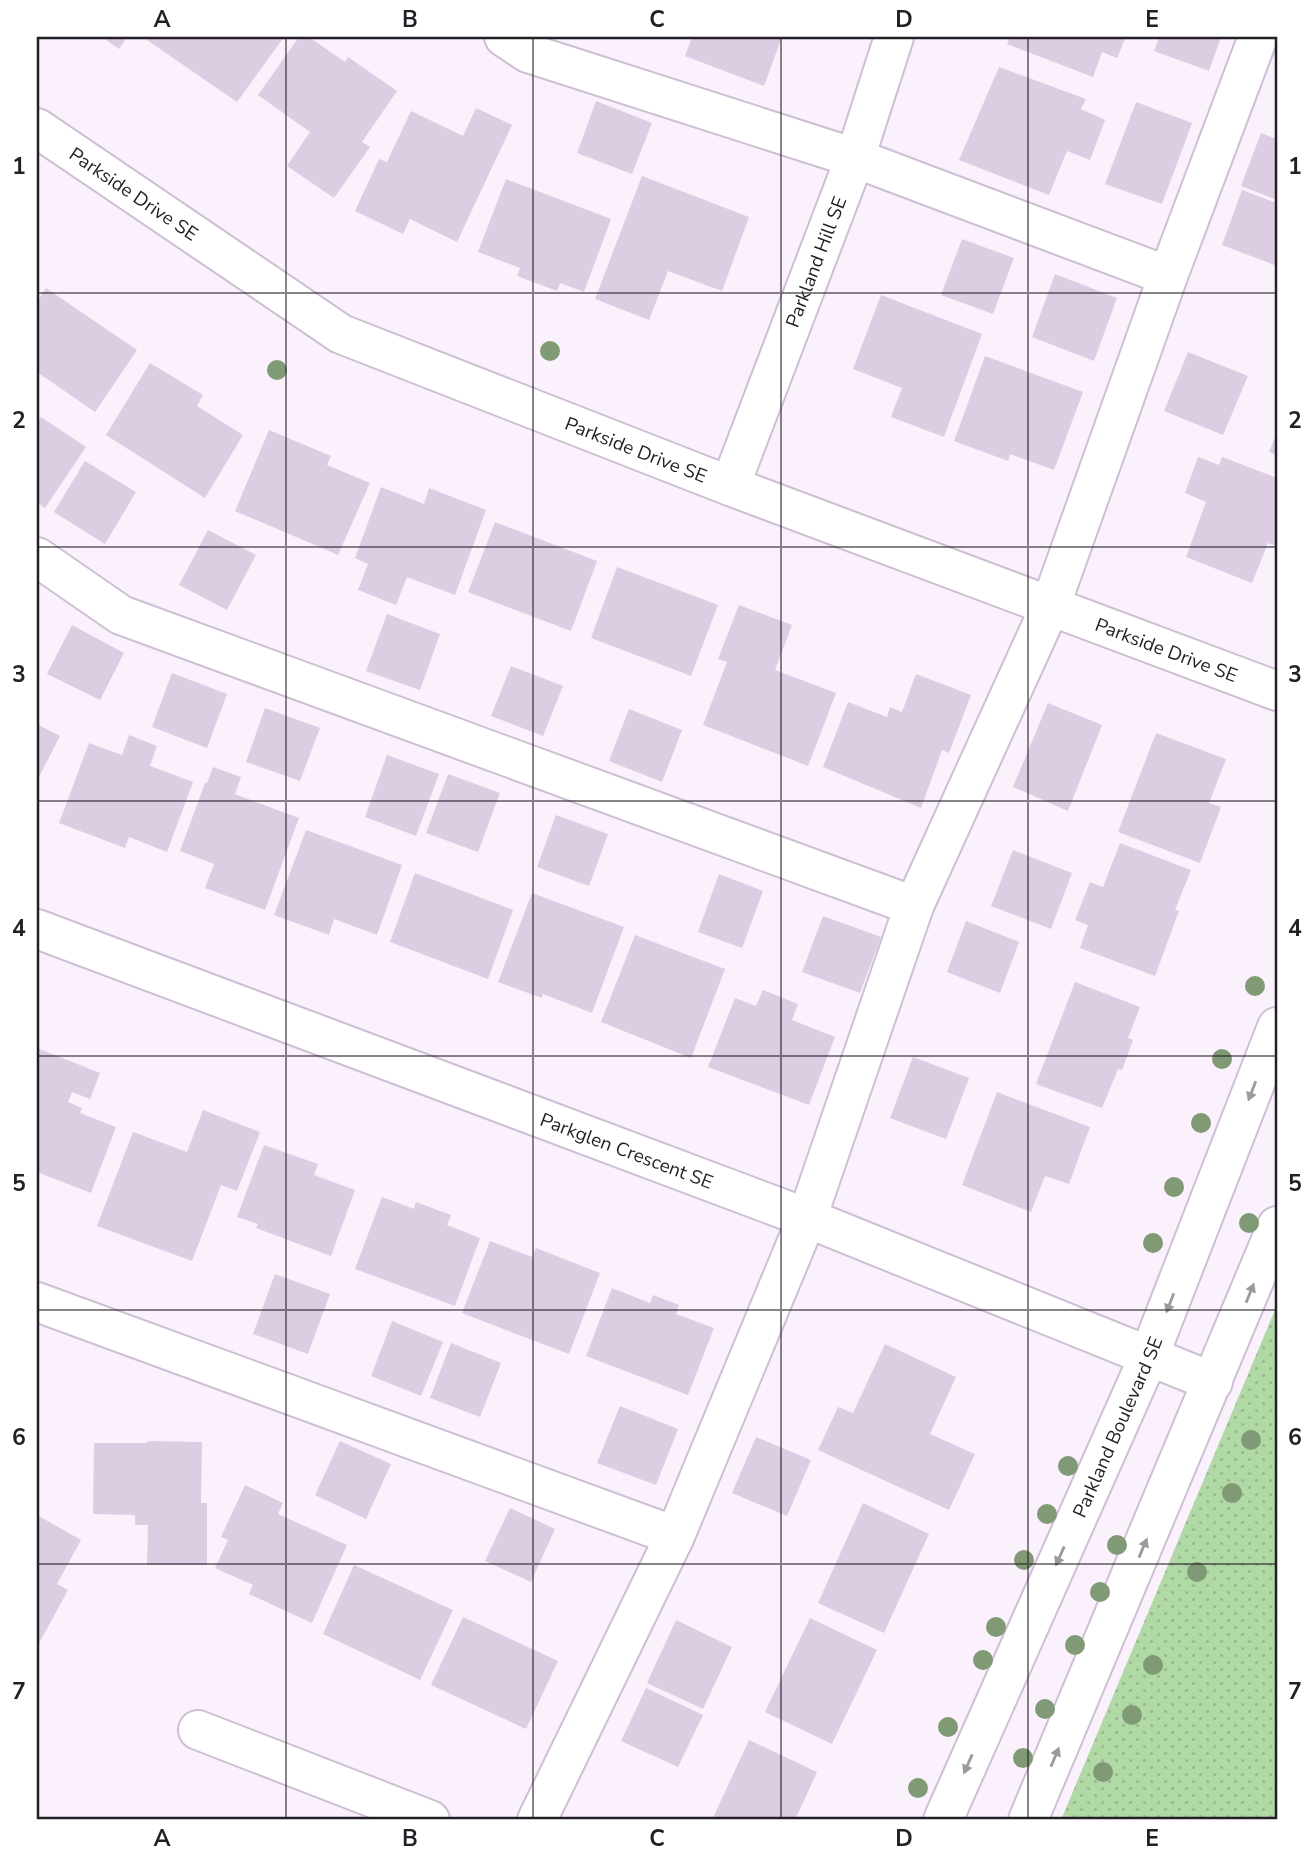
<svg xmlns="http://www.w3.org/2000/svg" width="1314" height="1857" viewBox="0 0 1314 1857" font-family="'Nunito Sans',sans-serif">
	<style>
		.park { fill: url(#park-dots) }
		.building { fill: #dbcde2 }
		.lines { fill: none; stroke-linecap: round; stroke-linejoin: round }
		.minor-casing { stroke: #cebfd4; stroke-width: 42 }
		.minor { stroke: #fff; stroke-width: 38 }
		.tree { fill: #7f9a74 }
		.oneway { fill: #9c9a9d }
		.grid { fill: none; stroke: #241e26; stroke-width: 2; stroke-opacity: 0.55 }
		.labels { text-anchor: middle; stroke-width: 6; stroke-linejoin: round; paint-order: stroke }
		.street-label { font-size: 19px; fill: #241e26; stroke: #fff }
		.neatline { fill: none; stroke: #241e26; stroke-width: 2.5 }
		.grid-label { font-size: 23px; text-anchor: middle; font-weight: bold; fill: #241e26 }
	</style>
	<defs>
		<pattern id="park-dots" width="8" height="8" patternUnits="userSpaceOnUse" patternTransform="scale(1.75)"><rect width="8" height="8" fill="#b0d9a5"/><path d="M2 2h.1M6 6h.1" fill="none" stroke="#97ba8e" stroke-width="1.8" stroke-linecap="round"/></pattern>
	</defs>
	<rect width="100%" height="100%" fill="#faf1fd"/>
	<path class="park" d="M 1277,1305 L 1277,1820 L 1061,1820 Z"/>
	<path class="building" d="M 102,37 L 127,37 L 119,49 Z
		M 148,37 L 284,37 L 237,102 L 147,40 Z
		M 299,37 L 309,37 L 345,62 L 348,57 L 397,91 L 362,142 L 370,147 L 334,198 L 287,166 L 310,132 L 258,95 Z
		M 692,37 L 782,37 L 764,86 L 685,56 Z
		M 1010,37 L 1126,37 L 1117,58 L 1102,52 L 1093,77 L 1007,44 Z
		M 1159,37 L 1221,37 L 1209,71 L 1154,51 Z
		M 999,67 L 1086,99 L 1081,109 L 1105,120 L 1090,160 L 1067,151 L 1049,195 L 959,160 Z
		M 596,101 L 652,123 L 632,174 L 577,153 Z
		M 1136,102 L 1192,123 L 1162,204 L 1105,184 Z
		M 476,108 L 512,125 L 457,242 L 410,219 L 403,234 L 355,211 L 379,159 L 387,162 L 411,111 L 463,136 Z
		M 1261,133 L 1277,139 L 1277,200 L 1241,186 Z
		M 642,176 L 749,217 L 722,291 L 668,271 L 649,320 L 595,299 Z
		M 506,179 L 611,219 L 584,292 L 560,283 L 557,291 L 517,276 L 520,268 L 478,252 Z
		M 1242,190 L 1277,203 L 1277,266 L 1222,245 Z
		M 962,239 L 1014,258 L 993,314 L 941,295 Z
		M 1055,274 L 1117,298 L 1094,361 L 1032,337 Z
		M 46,288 L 137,350 L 95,412 L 37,372 L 37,302 Z
		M 881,295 L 982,334 L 944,437 L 891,417 L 902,388 L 853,369 Z
		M 1188,352 L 1248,376 L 1223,435 L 1164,411 Z
		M 985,356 L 1083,392 L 1054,470 L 1010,454 L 1008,461 L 954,441 Z
		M 150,363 L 203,395 L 197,406 L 243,435 L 205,498 L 106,435 Z
		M 41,417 L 86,447 L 45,508 L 37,502 L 37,423 Z
		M 269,430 L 331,456 L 327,465 L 370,483 L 338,555 L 235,511 Z
		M 1277,432 L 1277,455 L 1269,452 Z
		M 1198,457 L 1219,465 L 1222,457 L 1277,478 L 1277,543 L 1276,546 L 1268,543 L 1252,583 L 1186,557 L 1206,502 L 1185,493 Z
		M 85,461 L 136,492 L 105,544 L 54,512 Z
		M 381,487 L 424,504 L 429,488 L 486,510 L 455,595 L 407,577 L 396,605 L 358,590 L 368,564 L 355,558 Z
		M 495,522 L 597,561 L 571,631 L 468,592 Z
		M 208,530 L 256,555 L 227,610 L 179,585 Z
		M 617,567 L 718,605 L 691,676 L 591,638 Z
		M 739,605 L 792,625 L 775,670 L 836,693 L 808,766 L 703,725 L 727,662 L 718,659 Z
		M 387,614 L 440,634 L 420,690 L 366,671 Z
		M 72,625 L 124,653 L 100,700 L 47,674 Z
		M 511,666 L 563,686 L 543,736 L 491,716 Z
		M 172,673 L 227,694 L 207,748 L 152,727 Z
		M 916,674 L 971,695 L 949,753 L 942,750 L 921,808 L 823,767 L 848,702 L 887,717 L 890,707 L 902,712 Z
		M 1048,703 L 1102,725 L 1068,811 L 1013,787 Z
		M 265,708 L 320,728 L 300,781 L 246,762 Z
		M 629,709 L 682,730 L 662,782 L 609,761 Z
		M 37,724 L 60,736 L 37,781 Z
		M 1156,733 L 1226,759 L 1209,803 L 1221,807 L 1200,863 L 1118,832 Z
		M 129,735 L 157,746 L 150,766 L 193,782 L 167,852 L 129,837 L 125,848 L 59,823 L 89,743 L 122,755 Z
		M 387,755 L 439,774 L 416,836 L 365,817 Z
		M 213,767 L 241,777 L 235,794 L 299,818 L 265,910 L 205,888 L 214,864 L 180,851 L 205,783 L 207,783 Z
		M 448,774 L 500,793 L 478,852 L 426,833 Z
		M 556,815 L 608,834 L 589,886 L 537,867 Z
		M 306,830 L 402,865 L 377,935 L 334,919 L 329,935 L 274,915 Z
		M 1120,843 L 1191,870 L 1175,910 L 1179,911 L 1155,976 L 1080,948 L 1088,925 L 1075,920 L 1090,882 L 1103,887 Z
		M 1013,850 L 1072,873 L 1051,929 L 991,906 Z
		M 415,873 L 513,910 L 488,979 L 390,942 Z
		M 719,874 L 763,891 L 742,948 L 698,932 Z
		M 532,893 L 624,927 L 592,1013 L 543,994 L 542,998 L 498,982 Z
		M 823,916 L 881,937 L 860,993 L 802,972 Z
		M 966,921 L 1019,942 L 1000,993 L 947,972 Z
		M 635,935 L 725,969 L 691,1058 L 601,1022 Z
		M 1075,982 L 1140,1007 L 1128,1038 L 1133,1040 L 1122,1070 L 1118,1069 L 1102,1108 L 1036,1084 Z
		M 763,990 L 798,1004 L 792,1020 L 835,1037 L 809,1105 L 708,1067 L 735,998 L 756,1006 Z
		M 37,1048 L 100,1073 L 90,1099 L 72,1092 L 68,1102 L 82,1108 L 80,1113 L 116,1127 L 91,1193 L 37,1172 Z
		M 913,1057 L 969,1078 L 946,1139 L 890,1118 Z
		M 997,1092 L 1090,1127 L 1069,1184 L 1045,1176 L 1031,1212 L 962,1185 Z
		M 203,1110 L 260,1132 L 237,1191 L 221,1185 L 192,1261 L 97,1226 L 133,1132 L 187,1152 Z
		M 264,1145 L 318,1164 L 314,1175 L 355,1190 L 331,1256 L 256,1228 L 258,1224 L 237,1217 Z
		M 382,1197 L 414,1209 L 416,1202 L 451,1215 L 447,1225 L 480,1238 L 455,1306 L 355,1269 Z
		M 490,1241 L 532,1257 L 536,1248 L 600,1273 L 569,1354 L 462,1313 Z
		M 275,1274 L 330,1294 L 308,1354 L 253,1334 Z
		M 612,1288 L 650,1303 L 653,1295 L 679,1305 L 676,1314 L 714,1328 L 688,1395 L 586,1356 Z
		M 392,1321 L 443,1342 L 421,1396 L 371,1376 Z
		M 451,1343 L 501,1363 L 480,1417 L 430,1398 Z
		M 885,1344 L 956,1377 L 930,1434 L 975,1454 L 949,1510 L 818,1450 L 838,1407 L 853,1413 Z
		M 620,1406 L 678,1429 L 656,1485 L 597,1463 Z
		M 756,1437 L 811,1460 L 787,1516 L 732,1493 Z
		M 148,1441 L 202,1442 L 201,1503 L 207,1503 L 207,1565 L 147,1565 L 148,1525 L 135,1525 L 135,1515 L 93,1514 L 94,1443 L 147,1443 Z
		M 340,1441 L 391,1464 L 366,1519 L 315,1495 Z
		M 245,1485 L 283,1503 L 278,1514 L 347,1545 L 312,1623 L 249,1594 L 253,1585 L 215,1568 L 228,1540 L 221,1537 Z
		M 863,1503 L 929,1534 L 884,1633 L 818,1603 Z
		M 510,1508 L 555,1529 L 531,1582 L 485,1561 Z
		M 37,1515 L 81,1540 L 57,1584 L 68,1590 L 37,1647 Z
		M 354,1565 L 453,1610 L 420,1680 L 323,1634 Z
		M 463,1617 L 558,1661 L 526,1729 L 431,1685 Z
		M 810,1618 L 877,1650 L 832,1744 L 765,1712 Z
		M 676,1620 L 732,1647 L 703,1709 L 647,1683 Z
		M 646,1688 L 703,1715 L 678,1767 L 621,1741 Z
		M 749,1740 L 817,1772 L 795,1820 L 712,1820 Z"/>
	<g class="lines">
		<defs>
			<g id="minor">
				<path d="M 504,37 L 528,53 L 855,158 L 1168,276"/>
				<path id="s1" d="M 37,128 L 341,334 L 730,486 L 1277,691"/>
				<path id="s2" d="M 730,486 L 855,158 L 894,37"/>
				<path d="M 37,557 L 121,615 L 914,906"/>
				<path id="s3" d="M 37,929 L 807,1218 L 1213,1382"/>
				<path d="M 37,1302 L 675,1536"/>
				<path d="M 198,1730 L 430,1820"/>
				<path d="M 537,1820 L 675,1536 L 807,1218 L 914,906 L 1050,607 L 1168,276 L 1258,37"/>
				<path id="s4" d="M 943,1820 L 1149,1356 L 1277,1027"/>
				<path d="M 1028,1820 L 1277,1226"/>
			</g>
		</defs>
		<use href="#minor" class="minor-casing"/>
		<use href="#minor" class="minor"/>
	</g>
	<g class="tree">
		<circle cx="550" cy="351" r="10"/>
		<circle cx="277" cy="370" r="10"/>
		<circle cx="1255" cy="986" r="10"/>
		<circle cx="1222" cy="1059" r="10"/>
		<circle cx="1201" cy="1123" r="10"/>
		<circle cx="1174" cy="1187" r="10"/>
		<circle cx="1249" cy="1223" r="10"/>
		<circle cx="1153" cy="1243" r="10"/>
		<circle cx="1251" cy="1440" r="10"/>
		<circle cx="1068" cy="1466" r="10"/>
		<circle cx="1232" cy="1493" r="10"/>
		<circle cx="1047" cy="1514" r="10"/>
		<circle cx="1117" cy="1545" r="10"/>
		<circle cx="1024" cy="1560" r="10"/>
		<circle cx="1197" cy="1572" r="10"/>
		<circle cx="1100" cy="1592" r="10"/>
		<circle cx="996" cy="1627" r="10"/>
		<circle cx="1075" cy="1645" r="10"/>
		<circle cx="983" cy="1660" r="10"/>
		<circle cx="1153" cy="1665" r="10"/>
		<circle cx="1045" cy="1709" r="10"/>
		<circle cx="1132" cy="1715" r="10"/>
		<circle cx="948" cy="1727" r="10"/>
		<circle cx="1023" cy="1758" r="10"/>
		<circle cx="1103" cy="1772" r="10"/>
		<circle cx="918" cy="1788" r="10"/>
	</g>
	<defs><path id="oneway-solid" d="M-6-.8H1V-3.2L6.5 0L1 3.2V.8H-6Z" transform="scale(1.75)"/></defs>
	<g class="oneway">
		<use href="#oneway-solid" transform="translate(1252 1091) rotate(111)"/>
		<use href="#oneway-solid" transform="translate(1250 1293) rotate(-68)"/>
		<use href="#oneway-solid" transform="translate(1170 1303) rotate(111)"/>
		<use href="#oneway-solid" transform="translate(1143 1548) rotate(-67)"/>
		<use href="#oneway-solid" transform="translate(1060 1556) rotate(114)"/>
		<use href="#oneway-solid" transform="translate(1055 1757) rotate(-67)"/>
		<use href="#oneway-solid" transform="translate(968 1764) rotate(114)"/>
	</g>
	<path class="grid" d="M 286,37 L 286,1820M 533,37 L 533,1820M 781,37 L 781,1820M 1028,37 L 1028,1820M 37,293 L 1277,293M 37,547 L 1277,547M 37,801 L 1277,801M 37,1056 L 1277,1056M 37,1310 L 1277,1310M 37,1564 L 1277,1564"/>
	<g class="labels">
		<g class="street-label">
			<text dy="7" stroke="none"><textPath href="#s1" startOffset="117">Parkside Drive SE</textPath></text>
			<text dy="7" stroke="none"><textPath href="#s2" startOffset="240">Parkland Hill SE</textPath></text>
			<text dy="7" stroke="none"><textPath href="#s1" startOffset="684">Parkside Drive SE</textPath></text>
			<text dy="7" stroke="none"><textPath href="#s1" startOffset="1251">Parkside Drive SE</textPath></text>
			<text dy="7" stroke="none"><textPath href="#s3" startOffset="630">Parkglen Crescent SE</textPath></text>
			<text dy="7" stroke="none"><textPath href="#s4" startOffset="430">Parkland Boulevard SE</textPath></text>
		</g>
	</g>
	<rect width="1314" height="1857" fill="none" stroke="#ffffff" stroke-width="77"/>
	<rect x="38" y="38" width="1238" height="1780" class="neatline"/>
	<g class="grid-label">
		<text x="162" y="27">A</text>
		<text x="410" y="27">B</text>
		<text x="657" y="27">C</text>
		<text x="904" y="27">D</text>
		<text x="1152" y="27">E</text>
		<text x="19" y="174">1</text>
		<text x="1295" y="174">1</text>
		<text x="19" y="428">2</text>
		<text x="1295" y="428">2</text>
		<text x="19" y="682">3</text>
		<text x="1295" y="682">3</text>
		<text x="19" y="936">4</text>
		<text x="1295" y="936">4</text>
		<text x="19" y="1191">5</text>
		<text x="1295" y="1191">5</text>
		<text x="19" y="1445">6</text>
		<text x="1295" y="1445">6</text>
		<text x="19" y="1699">7</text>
		<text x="1295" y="1699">7</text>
		<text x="162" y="1846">A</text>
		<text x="410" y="1846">B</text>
		<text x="657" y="1846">C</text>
		<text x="904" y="1846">D</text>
		<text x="1152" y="1846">E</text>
	</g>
</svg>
